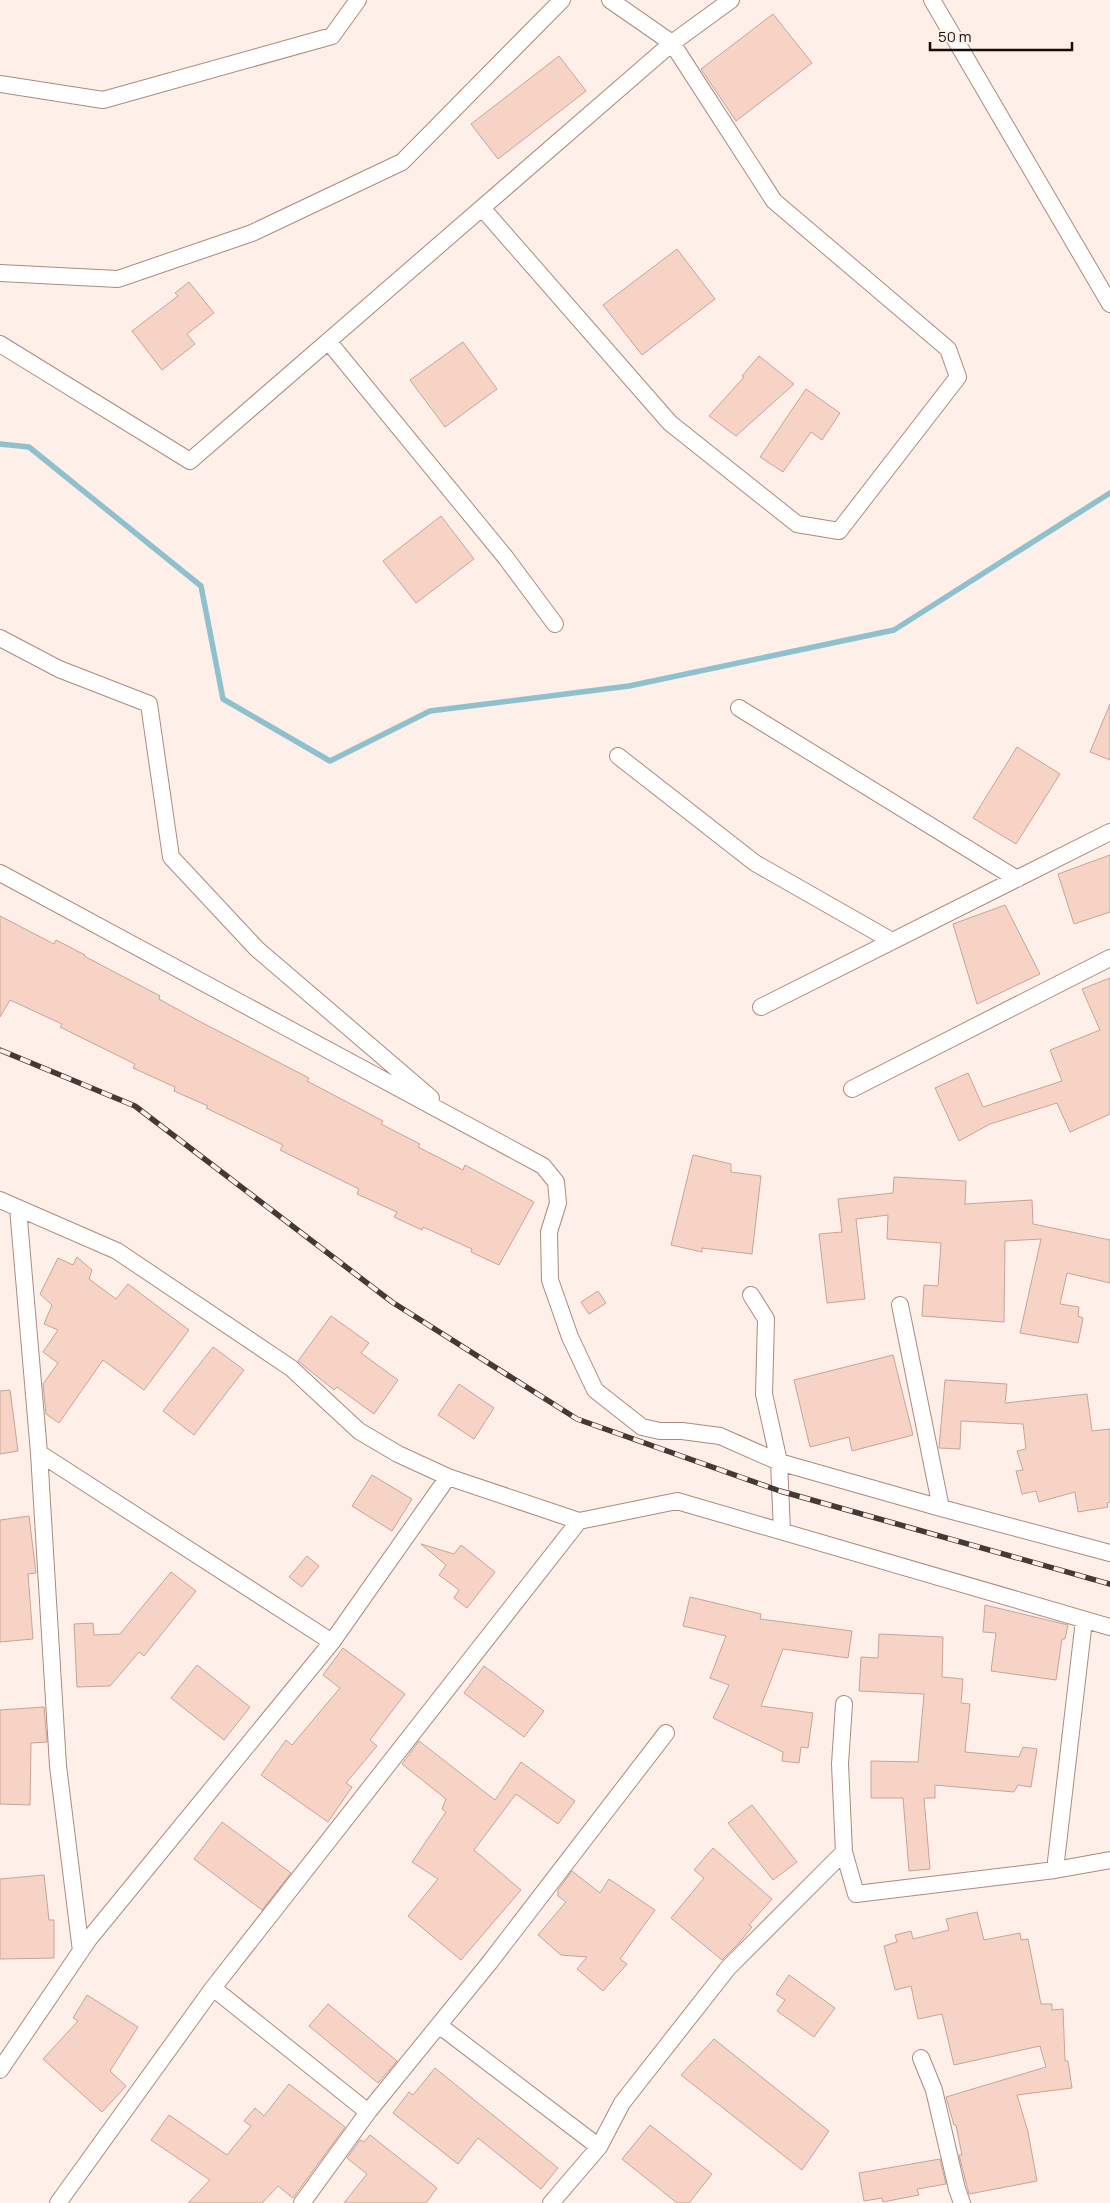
<svg xmlns="http://www.w3.org/2000/svg" width="1110" height="2203" viewBox="0 0 1110 2203" font-family="Manrope,sans-serif">
	<style>
		.lines { fill: none; stroke-linecap: round; stroke-linejoin: round }
		.stream { stroke: #8fc0cd; stroke-width: 5.5 }
		.building { fill: #f6d3c5; stroke: #c6a597 }
		.street-casing { stroke: #ab8b7d; stroke-width: 18 }
		.street { stroke: #fff; stroke-width: 16 }
		.rail-casing { stroke: #453934; stroke-width: 5.5 }
		.rail { stroke: #feefe9; stroke-width: 4; stroke-dasharray: 11; stroke-linecap: butt }
	</style>
	<rect width="100%" height="100%" fill="#feefe9"/>
	<g class="lines">
		<path class="stream" d="M 0,444 L 29,447 L 201,586 L 223,699 L 330,761 L 430,711 L 629,686 L 894,630 L 1110,493"/>
	</g>
	<path class="building" d="M 773,14 L 812,63 L 736,121 L 701,69 Z
		M 559,56 L 586,91 L 498,159 L 471,124 Z
		M 677,249 L 715,299 L 642,355 L 603,305 Z
		M 189,282 L 214,313 L 187,334 L 195,344 L 162,370 L 132,331 L 178,296 L 175,293 Z
		M 463,342 L 497,389 L 445,427 L 410,380 Z
		M 759,356 L 794,384 L 736,436 L 709,416 L 744,377 L 742,376 Z
		M 806,389 L 840,413 L 822,440 L 811,432 L 783,472 L 760,457 Z
		M 441,516 L 474,559 L 416,603 L 383,561 Z
		M 1110,704 L 1110,760 L 1090,752 Z
		M 1017,747 L 1060,774 L 1016,844 L 973,818 Z
		M 1110,855 L 1110,912 L 1074,924 L 1058,874 Z
		M 1005,905 L 1040,974 L 977,1004 L 953,924 Z
		M 0,916 L 54,944 L 56,940 L 85,955 L 84,956 L 160,996 L 159,999 L 195,1019 L 309,1078 L 307,1081 L 383,1121 L 381,1124 L 420,1144 L 418,1147 L 463,1170 L 465,1165 L 534,1202 L 499,1265 L 471,1252 L 472,1249 L 423,1227 L 422,1230 L 394,1217 L 397,1212 L 357,1194 L 359,1189 L 280,1150 L 283,1145 L 206,1108 L 208,1106 L 174,1091 L 175,1087 L 133,1068 L 135,1064 L 60,1027 L 62,1024 L 10,1000 L 0,1017 Z
		M 1110,978 L 1110,1114 L 1070,1132 L 1057,1103 L 990,1124 L 959,1141 L 935,1088 L 968,1073 L 983,1107 L 1062,1081 L 1050,1050 L 1100,1030 L 1082,989 Z
		M 693,1155 L 731,1164 L 731,1172 L 761,1176 L 752,1254 L 702,1248 L 702,1252 L 671,1245 Z
		M 894,1177 L 966,1181 L 965,1204 L 1032,1200 L 1033,1224 L 1110,1240 L 1110,1283 L 1067,1273 L 1060,1304 L 1079,1307 L 1078,1316 L 1083,1318 L 1078,1343 L 1020,1333 L 1041,1239 L 1005,1241 L 1004,1322 L 922,1316 L 924,1285 L 938,1286 L 941,1243 L 887,1239 L 888,1215 L 856,1219 L 865,1299 L 827,1303 L 819,1234 L 842,1232 L 838,1199 L 893,1193 Z
		M 77,1257 L 92,1270 L 89,1279 L 116,1299 L 128,1284 L 189,1330 L 144,1390 L 103,1360 L 59,1423 L 46,1414 L 43,1384 L 58,1363 L 43,1352 L 58,1330 L 44,1324 L 52,1305 L 40,1294 L 58,1258 L 73,1265 Z
		M 598,1291 L 606,1303 L 589,1314 L 581,1302 Z
		M 331,1316 L 369,1343 L 361,1353 L 398,1380 L 374,1414 L 337,1387 L 334,1390 L 298,1361 Z
		M 213,1347 L 244,1370 L 194,1435 L 163,1411 Z
		M 893,1355 L 913,1435 L 852,1451 L 849,1437 L 810,1447 L 794,1380 Z
		M 945,1380 L 1007,1384 L 1005,1403 L 1087,1394 L 1092,1431 L 1110,1429 L 1110,1502 L 1107,1503 L 1108,1507 L 1078,1512 L 1075,1492 L 1039,1502 L 1036,1491 L 1022,1494 L 1016,1471 L 1023,1470 L 1017,1451 L 1026,1449 L 1023,1424 L 961,1421 L 960,1449 L 939,1448 Z
		M 459,1384 L 494,1408 L 474,1439 L 438,1415 Z
		M 10,1390 L 18,1451 L 0,1454 L 0,1391 Z
		M 372,1475 L 412,1499 L 392,1531 L 352,1506 Z
		M 29,1516 L 36,1573 L 28,1574 L 33,1639 L 0,1642 L 0,1520 Z
		M 421,1544 L 454,1554 L 461,1545 L 495,1572 L 467,1608 L 454,1598 L 459,1590 L 439,1575 L 446,1565 Z
		M 307,1556 L 319,1566 L 302,1587 L 289,1577 Z
		M 171,1572 L 196,1591 L 144,1656 L 139,1652 L 110,1686 L 77,1687 L 74,1624 L 93,1623 L 94,1635 L 120,1634 Z
		M 690,1597 L 761,1614 L 760,1619 L 852,1631 L 848,1658 L 783,1649 L 761,1706 L 813,1713 L 808,1748 L 801,1747 L 799,1763 L 782,1761 L 783,1752 L 713,1718 L 729,1685 L 710,1678 L 726,1636 L 683,1626 Z
		M 985,1605 L 1068,1625 L 1065,1639 L 1062,1639 L 1056,1680 L 991,1671 L 996,1633 L 983,1632 Z
		M 879,1634 L 943,1637 L 942,1677 L 963,1679 L 961,1703 L 970,1704 L 965,1752 L 1019,1757 L 1023,1747 L 1037,1749 L 1031,1787 L 1018,1785 L 1014,1792 L 935,1785 L 935,1798 L 924,1798 L 930,1869 L 909,1871 L 903,1798 L 871,1798 L 871,1761 L 918,1762 L 924,1694 L 859,1691 L 861,1657 L 878,1658 Z
		M 343,1648 L 405,1694 L 370,1740 L 377,1746 L 346,1783 L 352,1787 L 328,1822 L 261,1775 L 286,1740 L 292,1745 L 340,1688 L 323,1675 Z
		M 197,1665 L 250,1707 L 224,1740 L 171,1698 Z
		M 484,1666 L 544,1711 L 524,1737 L 464,1693 Z
		M 44,1707 L 47,1742 L 31,1743 L 30,1805 L 0,1804 L 0,1710 Z
		M 419,1741 L 495,1800 L 521,1762 L 575,1801 L 558,1824 L 516,1794 L 474,1850 L 521,1890 L 461,1960 L 408,1916 L 438,1879 L 412,1862 L 446,1812 L 442,1809 L 446,1799 L 402,1764 Z
		M 752,1805 L 797,1862 L 773,1880 L 728,1823 Z
		M 222,1822 L 291,1873 L 262,1910 L 194,1859 Z
		M 713,1848 L 772,1899 L 749,1925 L 752,1927 L 739,1943 L 722,1960 L 671,1918 L 704,1878 L 694,1870 Z
		M 572,1871 L 600,1893 L 609,1879 L 655,1910 L 620,1959 L 627,1964 L 603,1991 L 577,1969 L 587,1957 L 561,1955 L 538,1935 L 566,1902 L 558,1896 L 558,1890 Z
		M 44,1875 L 49,1920 L 54,1920 L 54,1958 L 0,1959 L 0,1879 Z
		M 977,1912 L 984,1940 L 1020,1933 L 1021,1940 L 1028,1939 L 1041,2004 L 1052,2004 L 1052,2010 L 1063,2009 L 1065,2061 L 1068,2061 L 1072,2088 L 1017,2095 L 1028,2132 L 1037,2181 L 969,2194 L 959,2155 L 962,2155 L 956,2125 L 954,2125 L 946,2097 L 1046,2067 L 1040,2046 L 954,2065 L 942,2014 L 918,2019 L 911,1986 L 895,1990 L 884,1946 L 897,1942 L 895,1935 L 911,1931 L 913,1939 L 949,1930 L 946,1919 Z
		M 789,1975 L 835,2008 L 814,2037 L 777,2011 L 785,2000 L 776,1994 Z
		M 87,1995 L 138,2027 L 110,2071 L 126,2086 L 102,2112 L 43,2059 L 78,2021 L 73,2018 Z
		M 328,2004 L 397,2061 L 378,2083 L 309,2026 Z
		M 714,2039 L 829,2131 L 802,2170 L 681,2075 Z
		M 435,2068 L 558,2168 L 541,2189 L 478,2138 L 458,2164 L 393,2113 L 409,2092 L 413,2095 Z
		M 289,2084 L 345,2127 L 293,2198 L 278,2186 L 262,2203 L 188,2203 L 210,2180 L 151,2140 L 169,2115 L 227,2155 L 251,2126 L 244,2121 L 255,2108 L 264,2116 Z
		M 650,2125 L 712,2174 L 689,2203 L 677,2203 L 622,2159 Z
		M 370,2135 L 437,2188 L 426,2203 L 344,2203 L 367,2174 L 347,2158 L 360,2140 L 364,2142 Z
		M 940,2159 L 946,2184 L 917,2189 L 919,2195 L 883,2202 L 882,2198 L 864,2201 L 859,2173 Z"/>
	<g class="lines">
		<defs>
			<path id="street" d="M 932,0 L 1110,304
				M 0,84 L 103,100 L 332,36 L 358,0
				M 482,208 L 670,423 L 797,524 L 839,531 L 958,377 L 948,349 L 774,201 L 672,43 L 610,0
				M 0,273 L 118,279 L 252,233 L 402,162 L 562,0
				M 328,341 L 506,558 L 555,624
				M 0,344 L 190,461 L 672,43 L 731,0
				M 0,638 L 59,669 L 149,704 L 171,857 L 257,949 L 431,1098
				M 739,708 L 1017,879
				M 618,756 L 755,863 L 892,941
				M 0,873 L 543,1166 L 556,1182 L 558,1203 L 549,1232 L 550,1280 L 570,1337 L 595,1390 L 642,1427 L 660,1431 L 682,1431 L 720,1436 L 779,1462 L 941,1508 L 1110,1553
				M 761,1007 L 1110,832
				M 852,1089 L 1110,958
				M 0,1200 L 117,1251 L 291,1368 L 359,1431 L 398,1454 L 448,1477 L 579,1521 L 677,1501 L 1110,1627
				M 18,1208 L 39,1453 L 58,1766 L 81,1951
				M 751,1295 L 766,1319 L 764,1394 L 779,1462 L 782,1531
				M 900,1305 L 941,1508
				M 39,1453 L 332,1642
				M 844,1704 L 840,1764 L 844,1852 L 856,1894 L 1055,1870 L 1110,1860
				M 1055,1870 L 1084,1620
				M 213,1988 L 368,2112
				M 440,2026 L 599,2147
				M 921,2058 L 934,2090 L 957,2189 L 962,2203
				M 0,2070 L 89,1939 L 332,1642 L 448,1477
				M 58,2203 L 213,1988 L 579,1521
				M 302,2203 L 368,2112 L 490,1962 L 666,1733
				M 551,2203 L 599,2147 L 622,2103 L 728,1968 L 844,1852"/>
		</defs>
		<use href="#street" class="street-casing"/>
		<use href="#street" class="street"/>
		<defs>
			<path id="rail" d="M 0,1050 L 135,1106 L 392,1302 L 577,1419 L 780,1491 L 1110,1584"/>
		</defs>
		<use href="#rail" class="rail-casing"/>
		<use href="#rail" class="rail"/>
	</g>
	<path d="M930 42v8h142v-8" fill="none" stroke="#160b06" stroke-width="2.5"/>
	<text x="938" y="42" font-size="15" fill="#160b06" stroke="#feefe9" stroke-width="4" paint-order="stroke">50 m</text>
</svg>
